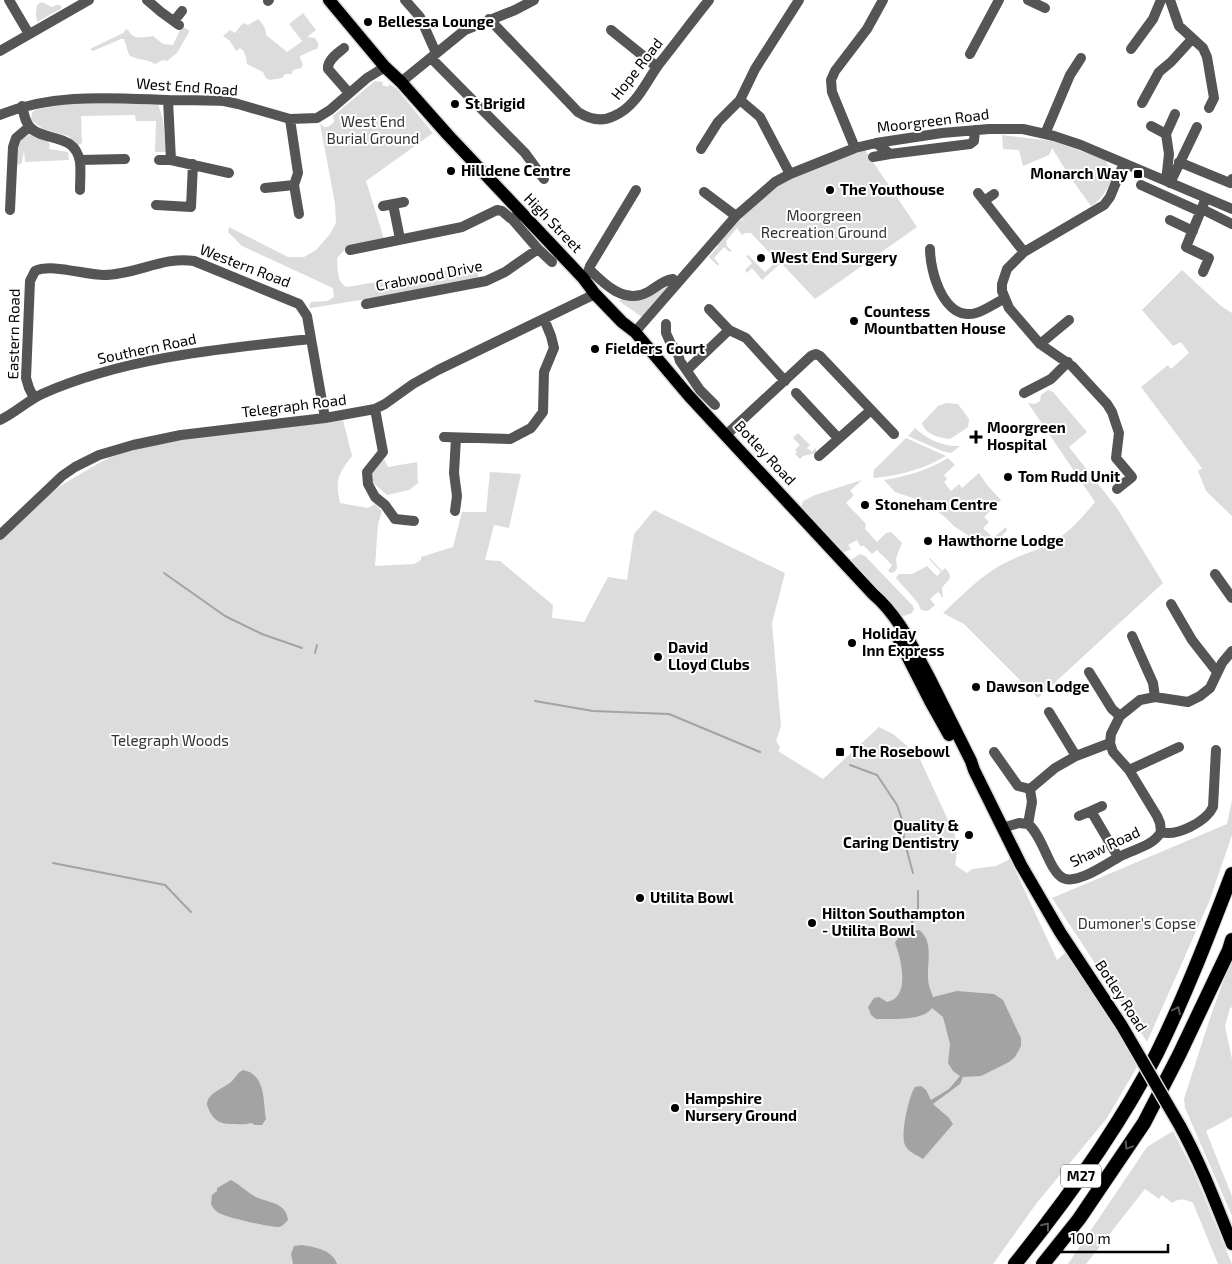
<svg xmlns="http://www.w3.org/2000/svg" width="1232" height="1264" viewBox="0 0 1232 1264" font-family="'Exo 2',sans-serif">
	<style>
		.green { fill: #dcdcdc }
		.water { fill: #a3a3a3 }
		.lines { fill: none; stroke-linecap: round; stroke-linejoin: round }
		.stream { stroke: #a3a3a3; stroke-width: 2 }
		.major-casing { stroke: #dbdbdb; stroke-width: 15 }
		.highway-casing { stroke: #dbdbdb; stroke-width: 16 }
		.minor { stroke: #555; stroke-width: 10 }
		.major { stroke: #000; stroke-width: 12 }
		.highway { stroke: #000; stroke-width: 14 }
		.major-bridge-casing { stroke: #dbdbdb; stroke-width: 15; stroke-linecap: butt }
		.major-bridge { stroke: #000; stroke-width: 12 }
		.oneway { stroke: #595959 }
		.poi-dot { fill: #000; stroke: #fff; stroke-width: 2 }
		.labels { text-anchor: middle; stroke-width: 4; stroke-linejoin: round; paint-order: stroke }
		.shield { fill: #fff; stroke: #4c4c4c; stroke-width: 1 }
		.shield-label { font-size: 14px; font-weight: bold; fill: #000 }
		.poi-label { font-size: 15px; font-weight: bold; fill: #000; stroke: #fff; text-anchor: start }
		.street-label { font-size: 15px; fill: #000; stroke: #fff }
		.park-label { font-size: 15px; fill: #333; stroke: #fff }
	</style>
	<rect width="100%" height="100%" fill="#fff"/>
	<path class="green" d="M 42,2 L 52,7 L 57,5 L 60,5 L 62,8 L 37,22 L 36,14 L 37,5 Z
		M 303,13 L 316,30 L 307,37 L 315,38 L 318,43 L 318,48 L 300,56 L 300,58 L 303,64 L 301,68 L 293,70 L 292,74 L 285,74 L 282,78 L 270,80 L 266,78 L 263,72 L 247,64 C 246,58 246,52 240,48 L 236,51 L 230,41 L 223,36 L 230,30 L 235,33 L 243,23 L 248,25 L 258,19 C 263,24 266,28 266,35 L 287,52 L 304,40 L 302,41 L 289,24 Z
		M 183,27 L 189,30 L 189,32 L 177,53 L 167,61 L 163,60 L 155,64 C 147,58 137,61 129,55 L 124,39 L 121,39 L 93,51 L 90,49 L 123,33 L 126,29 L 128,30 C 134,41 142,37 153,36 L 163,44 L 173,45 L 181,28 Z
		M 375,81 L 383,82 L 382,85 L 388,87 L 389,84 L 396,88 L 433,133 L 366,181 L 385,242 L 346,248 L 337,258 C 338,269 336,282 347,287 L 471,266 L 478,273 L 478,281 L 311,308 L 309,306 L 311,302 L 327,301 L 334,297 L 333,288 L 242,246 L 228,232 L 229,227 L 288,257 L 304,257 L 316,250 L 330,234 L 336,223 L 335,204 L 320,123 L 324,127 L 328,127 L 334,122 L 333,116 Z
		M 81,101 L 158,104 L 163,119 L 166,152 L 155,152 L 156,121 L 136,121 L 135,115 L 81,116 L 82,143 L 78,145 L 68,136 L 43,129 L 31,120 L 32,113 L 35,110 Z
		M 30,134 L 47,140 L 50,145 L 49,149 L 68,152 L 69,160 L 25,162 L 24,150 L 22,163 L 18,165 L 15,163 L 19,139 Z
		M 1002,135 L 1053,141 L 1106,160 L 1107,164 L 1114,170 C 1114,181 1101,201 1091,206 L 1070,177 L 1052,148 L 1049,155 L 1023,166 L 1019,150 L 1003,149 Z
		M 865,150 L 917,227 L 815,299 L 781,263 L 762,280 L 752,268 L 747,273 L 745,270 L 752,263 L 746,256 L 748,255 L 765,272 L 777,261 L 751,233 L 745,233 L 742,235 L 737,228 L 726,241 L 727,243 L 726,245 L 732,251 L 730,252 L 724,247 L 714,258 L 719,264 L 718,266 L 709,257 L 718,246 L 716,244 L 740,218 L 748,227 L 741,218 L 777,184 L 822,164 Z
		M 1182,270 L 1221,306 L 1232,313 L 1232,516 L 1206,491 L 1198,471 L 1202,468 L 1141,387 L 1168,365 L 1171,369 L 1189,353 L 1181,342 L 1173,346 L 1142,310 Z
		M 672,282 L 642,317 L 619,301 L 622,299 L 661,290 Z
		M 1048,390 L 1053,392 L 1087,432 L 1069,447 L 1117,508 L 1163,583 L 1038,698 L 964,624 L 943,613 C 960,597 977,580 996,568 C 1012,558 1029,553 1046,546 C 1065,537 1082,518 1095,502 L 1028,403 L 1035,404 L 1040,401 L 1041,395 Z
		M 946,403 L 958,404 L 969,419 L 968,427 L 950,439 C 939,438 925,434 922,423 L 938,406 Z
		M 343,420 L 352,456 C 338,474 335,480 340,503 L 368,508 L 375,504 L 382,511 L 378,524 L 375,566 L 414,564 L 421,560 L 421,557 L 453,547 L 462,512 L 486,512 L 490,472 L 521,474 L 509,528 L 494,525 L 485,560 L 500,561 L 553,605 L 552,618 L 584,622 L 608,577 L 627,580 L 634,534 L 654,510 L 785,573 L 772,623 L 781,726 L 776,741 L 780,747 L 778,751 L 823,779 L 879,727 L 893,734 L 918,755 L 955,835 L 957,851 L 955,865 L 967,873 L 972,869 L 996,866 L 1010,859 L 1057,960 L 1065,953 L 1116,1026 L 1137,1067 L 1107,1118 L 1036,1204 L 993,1264 L 0,1264 L 0,539 L 55,489 L 99,463 L 123,451 L 198,437 Z
		M 915,428 C 927,439 943,447 960,446 L 951,453 L 942,451 L 908,436 Z
		M 798,433 L 810,445 L 807,448 L 812,452 L 816,448 L 816,453 L 803,456 L 800,459 L 795,454 L 797,452 L 795,450 L 800,445 L 793,438 Z
		M 906,438 L 946,456 C 924,469 901,475 875,478 L 873,477 L 874,470 Z
		M 948,458 L 955,465 L 944,475 L 947,479 L 944,482 L 951,491 L 959,484 L 962,488 L 979,473 L 987,485 L 1001,500 L 984,517 L 989,522 L 983,528 L 993,538 L 1006,527 L 1007,530 L 993,546 L 986,547 L 978,543 L 977,541 L 955,527 L 945,517 L 924,502 L 895,492 L 884,480 C 908,476 928,470 948,458 Z
		M 384,459 L 388,467 L 417,462 L 418,483 L 409,490 L 387,495 L 372,482 L 372,473 Z
		M 862,480 L 850,491 L 854,495 L 846,503 L 866,524 L 865,529 L 877,542 L 886,533 L 891,532 L 902,543 L 896,558 L 897,569 L 894,572 L 891,573 L 888,571 L 892,565 L 877,550 L 872,554 L 864,546 L 860,546 L 857,540 L 848,545 L 851,549 L 845,552 L 842,551 L 801,507 L 803,501 L 815,495 Z
		M 860,554 L 865,556 L 913,606 L 914,609 L 912,613 L 904,616 L 899,615 L 851,560 Z
		M 930,558 L 942,571 L 945,568 C 955,579 948,579 942,588 L 943,598 L 938,592 L 930,599 L 935,605 L 928,611 L 921,610 L 918,603 L 896,578 L 899,574 L 912,574 L 927,566 L 937,576 L 941,572 L 929,559 Z
		M 1232,800 L 1232,835 L 1209,902 L 1147,1042 L 1052,898 L 1227,824 Z
		M 1232,957 L 1232,1007 L 1230,1008 L 1225,1026 L 1232,1059 L 1232,1117 L 1206,1131 L 1232,1196 L 1232,1216 L 1185,1108 L 1184,1099 L 1210,1018 Z
		M 1173,1131 L 1193,1170 L 1232,1264 L 1218,1264 L 1193,1203 C 1185,1199 1180,1198 1172,1203 L 1162,1195 L 1159,1199 L 1145,1189 L 1086,1264 L 1068,1264 L 1147,1147 Z"/>
	<path class="water" d="M 919,930 C 934,941 927,962 928,978 C 928,985 931,991 933,997 L 957,991 L 994,994 L 1003,1000 L 1018,1032 L 1021,1038 L 1021,1046 L 1015,1057 L 1009,1062 L 981,1076 L 963,1077 L 960,1084 L 933,1104 L 949,1118 L 953,1124 L 923,1159 C 917,1155 908,1152 905,1145 C 900,1135 909,1095 915,1087 L 921,1086 L 926,1090 L 931,1100 L 949,1089 L 960,1076 L 953,1071 L 948,1063 L 950,1044 L 943,1017 L 932,1008 C 924,1021 890,1019 876,1019 L 871,1015 L 868,1007 L 874,998 L 879,997 L 887,1002 C 911,998 901,958 895,943 C 901,932 908,932 919,930 Z
		M 243,1070 C 266,1074 263,1102 266,1119 L 262,1125 L 255,1125 L 251,1123 C 245,1125 241,1124 235,1124 C 219,1125 212,1120 207,1105 C 207,1092 224,1089 232,1081 C 236,1077 237,1073 243,1070 Z
		M 231,1180 C 239,1184 246,1191 254,1196 C 266,1203 286,1201 288,1220 C 285,1223 283,1226 279,1227 C 272,1228 225,1217 219,1213 C 215,1211 213,1208 211,1204 L 212,1195 L 217,1191 L 217,1188 Z
		M 302,1245 C 314,1247 333,1250 337,1264 L 293,1264 L 291,1254 L 294,1246 Z"/>
	<g class="lines">
		<path class="stream" d="M 164,573 L 225,616 L 262,634 L 302,648
			M 315,653 L 317,645
			M 535,701 L 593,711 L 669,714 L 760,752
			M 850,765 L 877,775 L 897,805 L 903,823 L 904,840 L 913,873
			M 53,863 L 165,885 L 191,912
			M 909,930 L 918,908 L 918,891"/>
		<defs>
			<path id="major" d="M 329,0 L 385,67 L 401,82 L 448,135 L 583,278 L 595,294 L 622,322 L 635,332 L 689,396 L 873,594 C 899,616 913,648 929,677 C 943,705 957,733 971,761 L 974,770 L 1021,865 L 1060,932 L 1122,1026
				M 899,640 L 930,701 L 949,735
				M 1180,1126 C 1201,1164 1216,1204 1232,1244"/>
			<path id="highway" d="M 1015,1264 C 1068,1198 1119,1128 1157,1053 C 1186,994 1209,934 1232,874
				M 1043,1264 L 1079,1219 L 1144,1123 L 1179,1055 L 1229,950 L 1232,940"/>
		</defs>
		<use href="#major" class="major-casing"/>
		<use href="#highway" class="highway-casing"/>
		<path class="minor" d="M 9,0 L 29,34
			M 147,0 L 161,12 L 179,25
			M 405,0 L 420,17 L 436,53
			M 1028,0 L 1045,8
			M 1170,0 L 1179,26 L 1203,48 L 1207,57 L 1214,98 L 1209,108
			M 268,1 L 269,0
			M 489,19 L 578,112 C 589,119 602,122 614,116 C 636,107 646,82 659,64 C 676,43 692,21 709,0
			M 174,21 L 182,11
			M 611,30 L 657,67
			M 344,48 C 338,53 327,60 328,69 L 349,93
			M 1131,49 L 1153,19 L 1161,0
			M 0,51 L 89,0
			M 970,54 L 999,0
			M 431,58 L 525,153 L 544,179
			M 401,82 L 465,30 L 515,10 L 534,0
			M 168,100 L 171,160
			M 740,100 L 760,117 L 790,174
			M 1142,103 L 1159,72 L 1171,62 L 1192,39
			M 22,106 C 24,114 25,123 31,128 C 44,142 75,132 80,162 C 81,171 80,181 80,190
			M 0,115 C 52,93 111,98 167,100 C 186,100 205,100 224,101 L 238,104 L 290,119 L 317,118 L 330,110 L 367,78 L 385,67
			M 290,119 L 298,173 L 294,185 L 299,214
			M 1151,126 L 1166,134
			M 1045,134 L 1070,75 L 1081,58
			M 876,143 L 890,154 L 970,144 L 974,141 L 975,130
			M 855,148 L 832,92 L 831,80 L 835,71 L 867,29 L 883,0
			M 701,149 L 718,122 L 740,100 L 755,69 L 799,0
			M 873,157 L 890,154
			M 80,160 L 125,159
			M 159,160 L 171,160 L 229,173
			M 1179,162 L 1230,183 L 1232,179
			M 1166,181 L 1169,154 L 1166,134 L 1175,114
			M 1170,183 L 1197,127
			M 1141,185 L 1201,212
			M 265,188 L 294,185
			M 704,192 L 736,216
			M 978,193 L 1024,252
			M 984,201 L 994,194
			M 393,204 L 400,239
			M 156,205 L 191,207 L 193,164
			M 383,206 L 404,202
			M 1202,209 L 1232,224
			M 10,210 L 13,147 L 16,138 L 29,127
			M 1170,220 L 1193,231
			M 538,249 L 552,262
			M 930,249 C 930,272 944,322 976,313 C 986,310 995,303 1004,299
			M 350,250 L 462,227 L 497,210 L 502,211 L 510,218 L 517,217
			M 589,269 C 604,284 625,305 648,292 C 657,287 663,280 673,279
			M 1203,272 L 1209,258 L 1186,247 L 1206,198
			M 583,278 L 588,272 L 590,266 L 636,190
			M 366,304 L 486,281 L 505,272 L 538,249 L 512,219
			M 709,309 L 729,330 L 746,338 L 785,381
			M 666,324 L 666,333 L 671,344 L 677,351 L 680,361 L 700,390 L 715,405
			M 635,332 L 736,216 L 775,182 L 790,174 L 855,148 L 876,143 L 942,133 L 989,129 L 1023,129 L 1054,136 L 1081,145 L 1232,209
			M 1040,344 L 1069,320
			M 687,370 L 729,330
			M 796,393 L 838,438
			M 1024,393 L 1051,379 L 1068,362
			M 34,398 L 29,388 L 26,378 L 30,281 L 35,271 C 52,263 84,275 104,275 C 136,275 163,256 194,261 L 299,304 L 307,316 L 325,418
			M 375,409 L 383,452 L 367,472 L 368,484 L 375,497 L 385,505 L 395,519 L 414,521
			M 0,420 C 15,413 27,401 42,394 C 126,357 220,349 310,339
			M 726,435 L 811,356 L 816,354 L 820,356 L 894,434
			M 444,437 L 510,439 L 531,428 L 543,412 L 544,372 L 554,348 L 551,336 L 544,319
			M 819,456 L 871,410
			M 1117,489 L 1132,477 L 1116,458 L 1119,433 L 1112,412 L 1107,404 L 1072,366 L 1040,344 L 1009,308 L 1002,291 L 1002,284 L 1007,269 L 1024,252 L 1104,205 L 1110,197 L 1124,163
			M 455,511 L 457,496 L 454,473 L 456,438
			M 0,535 L 62,476 L 75,467 L 99,455 L 133,445 L 181,435 L 325,418 L 375,409 L 385,404 L 413,384 L 438,370 L 595,294
			M 1215,574 L 1232,598
			M 1171,604 L 1192,640 L 1217,672
			M 1132,636 L 1153,683 L 1155,697
			M 1089,672 L 1112,709 L 1120,716
			M 1049,712 L 1076,756
			M 994,752 L 1018,786 L 1030,789
			M 1129,770 L 1179,747
			M 1030,789 L 1055,768 L 1076,756 L 1110,743
			M 1102,806 L 1091,811 L 1118,857
			M 1079,816 L 1091,811
			M 1028,824 L 1032,802 L 1030,789
			M 1002,828 L 1019,823 L 1028,824 C 1043,836 1049,871 1063,878 C 1077,885 1106,864 1119,857 C 1133,849 1152,847 1161,832
			M 1161,832 L 1160,823 L 1157,816 L 1129,770 L 1113,752 L 1110,743 L 1111,734 L 1120,716 L 1140,700 L 1155,697 L 1188,702 L 1200,696 L 1210,688 L 1222,663 L 1232,651
			M 1161,832 C 1176,837 1206,822 1213,807 L 1216,750"/>
		<use href="#major" class="major"/>
		<use href="#highway" class="highway"/>
		<defs>
			<path id="major-bridge" d="M 1122,1026 L 1180,1126"/>
		</defs>
		<use href="#major-bridge" class="major-bridge-casing"/>
		<use href="#major-bridge" class="major-bridge"/>
	</g>
	<defs><path id="oneway-chevron" d="M-2-3.5L2.5 0L-2 3.5" fill="none" stroke-width="1.6" stroke-linecap="round" stroke-linejoin="round" transform="scale(1.25)"/></defs>
	<g class="oneway">
		<use href="#oneway-chevron" transform="translate(1177 1010) rotate(-64)"/>
		<use href="#oneway-chevron" transform="translate(1128 1146) rotate(124)"/>
		<use href="#oneway-chevron" transform="translate(1046 1226) rotate(-52)"/>
	</g>
	<g class="poi-dot">
		<circle cx="368" cy="22" r="5"/>
		<circle cx="455" cy="104" r="5"/>
		<circle cx="451" cy="171" r="5"/>
		<rect x="1133" y="169" width="10" height="10" rx="2.5"/>
		<circle cx="830" cy="190" r="5"/>
		<circle cx="761" cy="258" r="5"/>
		<circle cx="854" cy="321" r="5"/>
		<circle cx="595" cy="349" r="5"/>
		<path d="M973.5 429.5h5v5h5v5h-5v5h-5v-5h-5v-5h5z"/>
		<circle cx="1008" cy="477" r="5"/>
		<circle cx="865" cy="505" r="5"/>
		<circle cx="928" cy="541" r="5"/>
		<circle cx="852" cy="643" r="5"/>
		<circle cx="658" cy="657" r="5"/>
		<circle cx="976" cy="687" r="5"/>
		<rect x="835" y="747" width="10" height="10" rx="2.5"/>
		<circle cx="969" cy="835" r="5"/>
		<circle cx="640" cy="898" r="5"/>
		<circle cx="812" cy="923" r="5"/>
		<circle cx="675" cy="1108" r="5"/>
	</g>
	<g class="labels">
		<rect class="shield" x="1061" y="1164.5" width="40" height="23" rx="4"/>
		<g class="shield-label">
			<text x="1081" y="1181">M27</text>
		</g>
		<g class="poi-label">
			<text x="378" y="27">Bellessa Lounge</text>
			<text x="465" y="109">St Brigid</text>
			<text x="461" y="176">Hilldene Centre</text>
			<text x="1128" y="179" text-anchor="end">Monarch Way</text>
			<text x="840" y="195">The Youthouse</text>
			<text x="771" y="263">West End Surgery</text>
			<text x="864" y="317">Countess<tspan x="864" dy="17">Mountbatten House</tspan></text>
			<text x="605" y="354">Fielders Court</text>
			<text x="987" y="433">Moorgreen<tspan x="987" dy="17">Hospital</tspan></text>
			<text x="1018" y="482">Tom Rudd Unit</text>
			<text x="875" y="510">Stoneham Centre</text>
			<text x="938" y="546">Hawthorne Lodge</text>
			<text x="862" y="639">Holiday<tspan x="862" dy="17">Inn Express</tspan></text>
			<text x="668" y="653">David<tspan x="668" dy="17">Lloyd Clubs</tspan></text>
			<text x="986" y="692">Dawson Lodge</text>
			<text x="850" y="757">The Rosebowl</text>
			<text x="959" y="831" text-anchor="end">Quality &amp;<tspan x="959" dy="17">Caring Dentistry</tspan></text>
			<text x="650" y="903">Utilita Bowl</text>
			<text x="822" y="919">Hilton Southampton<tspan x="822" dy="17">- Utilita Bowl</tspan></text>
			<text x="685" y="1104">Hampshire<tspan x="685" dy="17">Nursery Ground</tspan></text>
		</g>
		<g class="street-label">
			<text transform="translate(637 69) rotate(-52)" y="5">Hope Road</text>
			<text transform="translate(187 87) rotate(4)" y="5">West End Road</text>
			<text transform="translate(933 121) rotate(-7)" y="5">Moorgreen Road</text>
			<text transform="translate(553 223) rotate(46)" y="5">High Street</text>
			<text transform="translate(245 266) rotate(21)" y="5">Western Road</text>
			<text transform="translate(429 276) rotate(-11)" y="5">Crabwood Drive</text>
			<text transform="translate(14 334) rotate(-89)" y="5">Eastern Road</text>
			<text transform="translate(147 349) rotate(-12)" y="5">Southern Road</text>
			<text transform="translate(294 406) rotate(-7)" y="5">Telegraph Road</text>
			<text transform="translate(765 453) rotate(47)" y="5">Botley Road</text>
			<text transform="translate(1105 847) rotate(-25)" y="5">Shaw Road</text>
			<text transform="translate(1121 996) rotate(57)" y="5">Botley Road</text>
		</g>
		<g class="park-label">
			<text x="373" y="127">West End<tspan x="373" dy="17">Burial Ground</tspan></text>
			<text x="824" y="221">Moorgreen<tspan x="824" dy="17">Recreation Ground</tspan></text>
			<text x="170" y="746">Telegraph Woods</text>
			<text x="1137" y="929">Dumoner's Copse</text>
		</g>
	</g>
	<path d="M1062 1244v8h106v-8" fill="none" stroke="#000000" stroke-width="2.5"/>
	<text x="1070" y="1244" font-size="15" fill="#000000" stroke="#ffffff" stroke-width="4" paint-order="stroke">100 m</text>
</svg>
